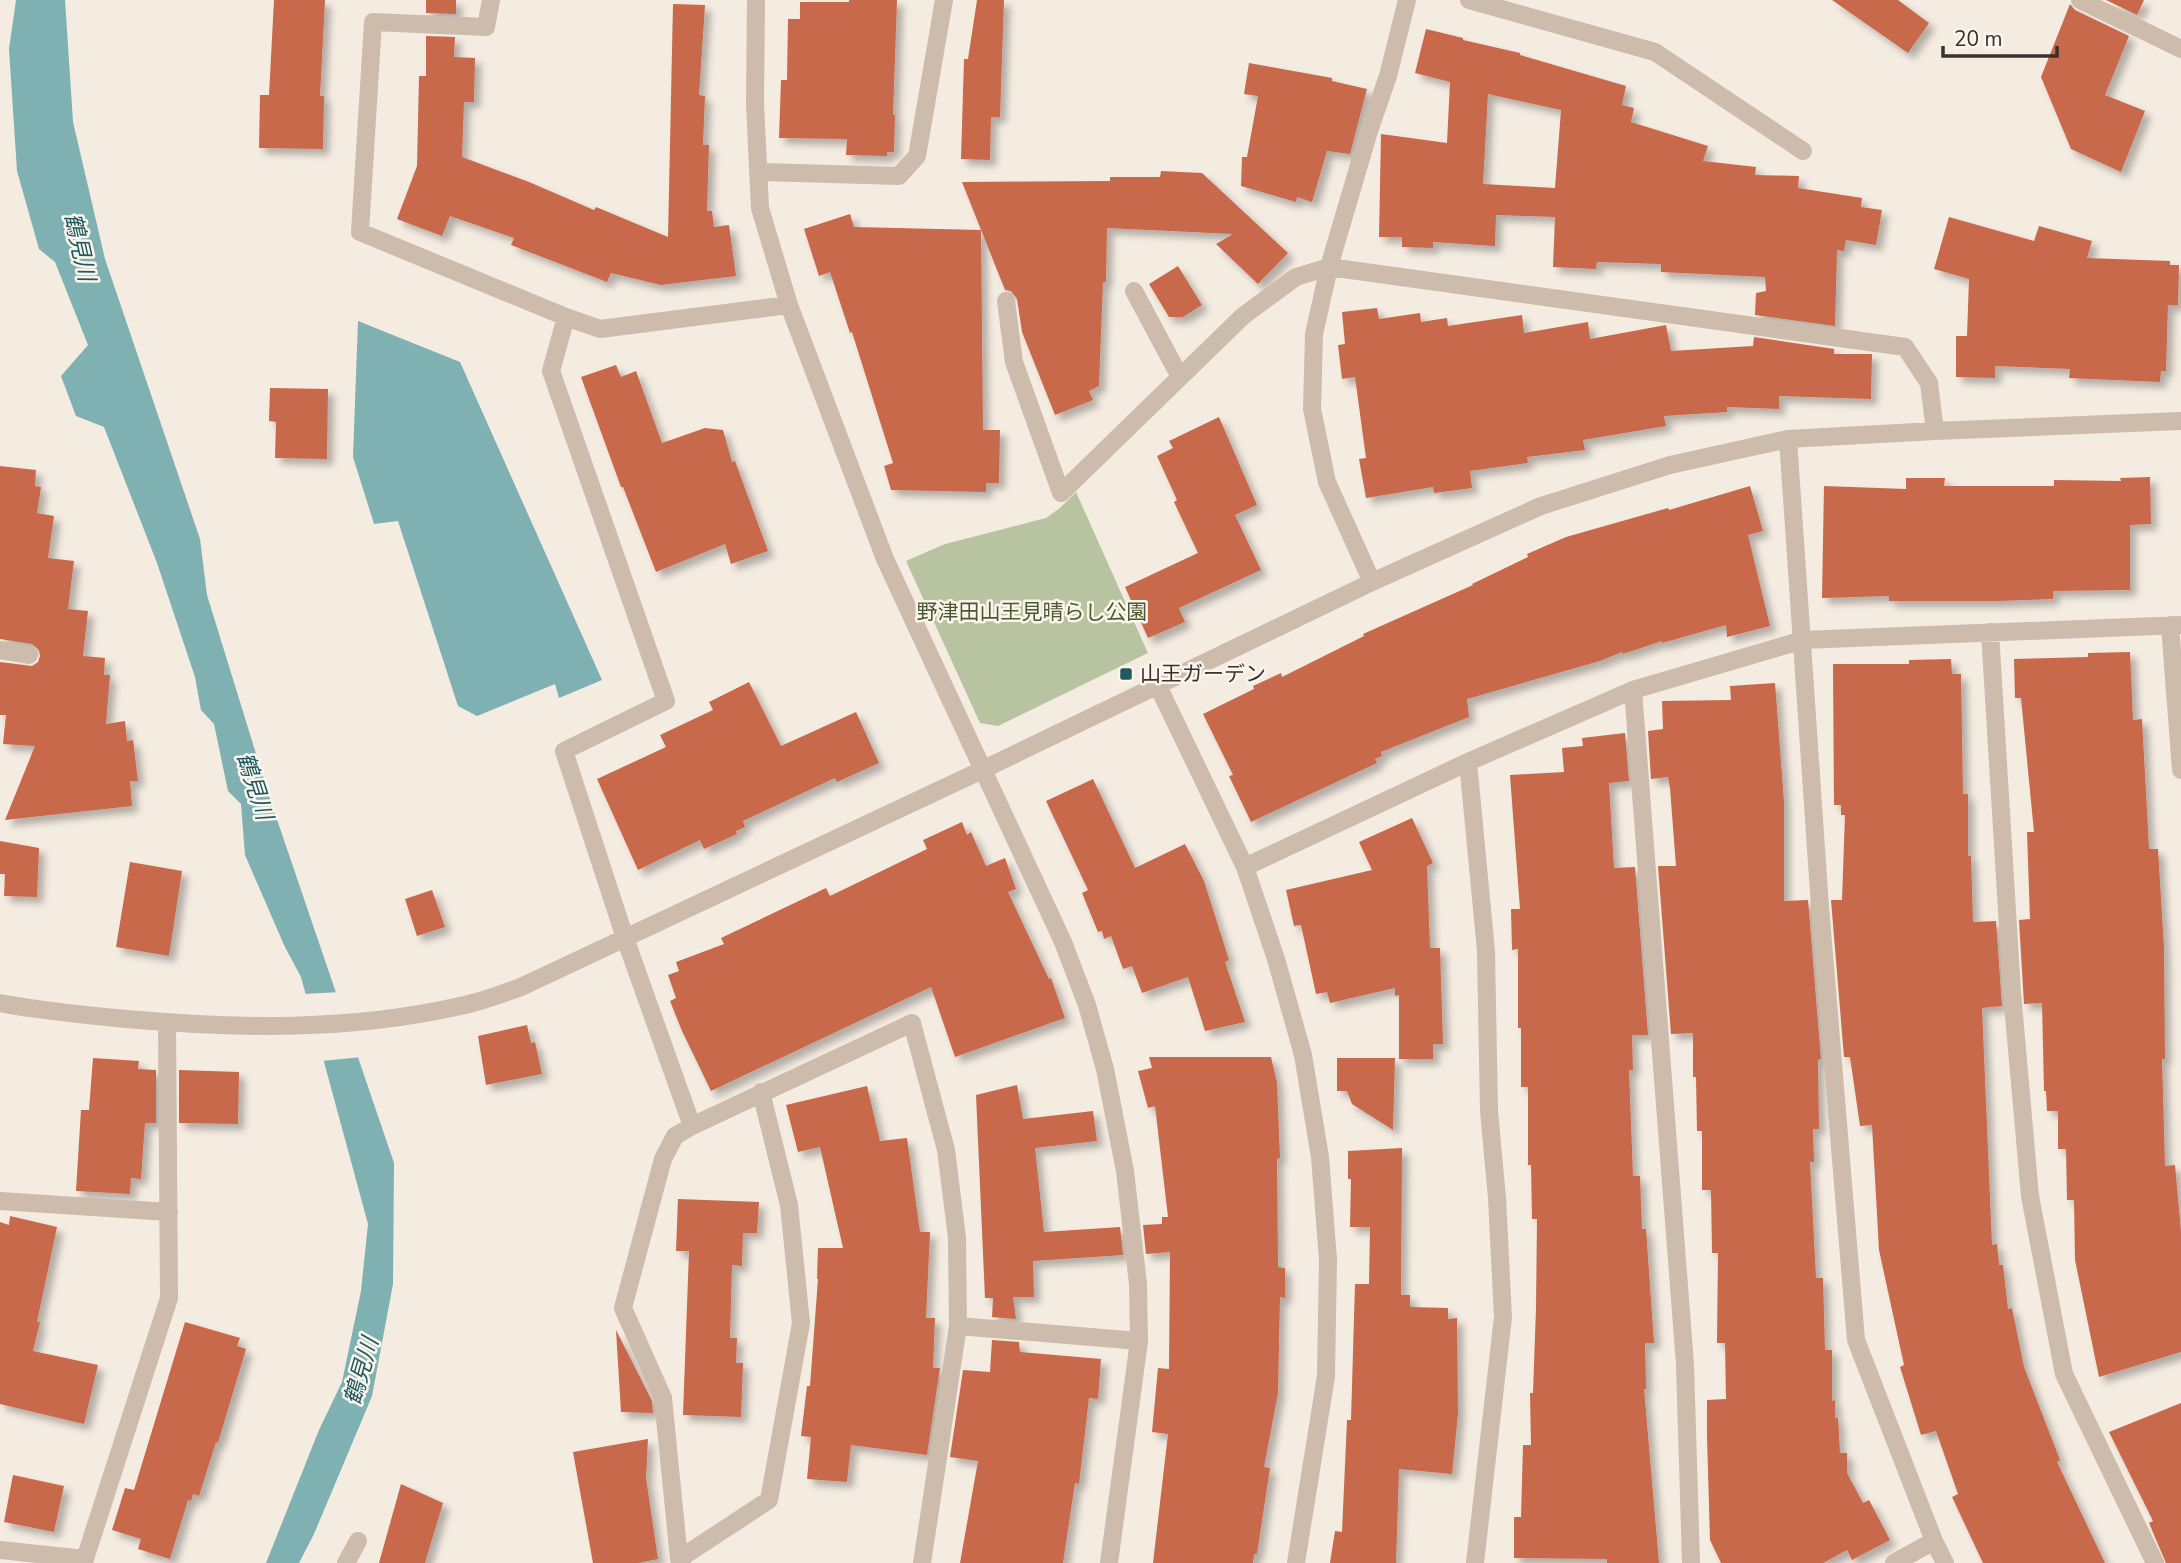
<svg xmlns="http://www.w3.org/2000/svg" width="2181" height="1563" viewBox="0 0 2181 1563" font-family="'Nunito Sans','Noto Sans JP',sans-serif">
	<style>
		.green { fill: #b8c4a0 }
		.water { fill: #7fb0b2 }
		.pier { fill: #f4ebe1 }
		.building { fill: #c8694b; fill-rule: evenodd; filter: url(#shadow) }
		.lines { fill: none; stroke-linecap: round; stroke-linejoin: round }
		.minor { stroke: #cdbbac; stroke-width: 18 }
		.poi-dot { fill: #1f5a5e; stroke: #fbf5ee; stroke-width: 2.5 }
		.labels { text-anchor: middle; stroke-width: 5; stroke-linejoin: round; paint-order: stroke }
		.park-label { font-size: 21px; fill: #4a5a2e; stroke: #fbf5ee }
		.poi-label { font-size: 21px; fill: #3b302b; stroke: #fbf5ee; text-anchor: start }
		.water-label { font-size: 23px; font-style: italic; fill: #1f5a5e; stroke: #fbf5ee }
	</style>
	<defs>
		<filter id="shadow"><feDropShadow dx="6" dy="6" stdDeviation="3.5" flood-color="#0004"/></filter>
	</defs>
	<rect width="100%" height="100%" fill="#f4ebe1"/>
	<path class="green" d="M 1076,492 L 1148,653 L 998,726 L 980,723 L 906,561 L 945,544 L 1046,518 L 1060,508 Z"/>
	<path class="water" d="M 16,0 L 65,0 L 73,122 L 105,259 L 200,539 L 207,595 L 270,799 L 394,1163 L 393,1284 L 372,1396 L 314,1534 L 299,1563 L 266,1563 L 319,1430 L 342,1382 L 361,1291 L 368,1224 L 301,977 L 284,945 L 245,855 L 241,804 L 228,791 L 214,724 L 201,710 L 195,677 L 157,563 L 104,427 L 76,416 L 61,376 L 88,345 L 55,262 L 39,249 L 17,171 L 9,49 Z
		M 358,321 L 460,362 L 602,680 L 559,698 L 555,684 L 477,716 L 458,706 L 398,521 L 374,524 L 353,457 Z"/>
	<path class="pier" d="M 341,992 L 362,1057 L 321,1061 L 303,994 Z"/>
	<path class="building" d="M 274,0 L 325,0 L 320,96 L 324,96 L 323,149 L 259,148 L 260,95 L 269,95 Z
		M 426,0 L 456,0 L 456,14 L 426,13 Z
		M 849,0 L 897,0 L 893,115 L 895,115 L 894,152 L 887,152 L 887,156 L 846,155 L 847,139 L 779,138 L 781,80 L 787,80 L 788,19 L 800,19 L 800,2 L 849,2 Z
		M 977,0 L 1004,0 L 1000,117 L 991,117 L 990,160 L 961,159 L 964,59 L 968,59 Z
		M 1832,0 L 1898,0 L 1929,23 L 1908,53 Z
		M 2106,0 L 2144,0 L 2137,15 Z
		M 673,4 L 705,5 L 699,95 L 705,96 L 703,145 L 709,145 L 707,211 L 712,211 L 714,227 L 729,225 L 736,276 L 661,285 L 611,273 L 607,282 L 511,245 L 514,238 L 450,216 L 442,236 L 397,219 L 417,166 L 419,76 L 426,76 L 426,36 L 455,37 L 454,57 L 475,58 L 474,102 L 464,102 L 462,157 L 529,182 L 594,210 L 596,207 L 668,237 Z
		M 2070,4 L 2075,10 L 2129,36 L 2105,95 L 2145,111 L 2121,172 L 2071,149 L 2041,77 Z
		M 1426,29 L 1463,38 L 1463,40 L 1520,53 L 1520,55 L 1626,86 L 1622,105 L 1634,108 L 1631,122 L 1708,146 L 1703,161 L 1756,167 L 1755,175 L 1799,176 L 1798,188 L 1862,198 L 1861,207 L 1882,210 L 1876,245 L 1846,240 L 1844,251 L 1837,250 L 1835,326 L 1755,315 L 1756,293 L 1766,291 L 1765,277 L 1661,272 L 1661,264 L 1597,262 L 1596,269 L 1553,267 L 1555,217 L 1496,215 L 1495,246 L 1433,242 L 1433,248 L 1402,247 L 1402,237 L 1379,237 L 1381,134 L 1447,143 L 1450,82 L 1415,73 ZM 1488,94 L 1561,110 L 1555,188 L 1483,184 Z
		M 1249,63 L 1332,78 L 1332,81 L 1367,89 L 1350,154 L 1327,151 L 1312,202 L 1297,197 L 1296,202 L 1241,186 L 1242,157 L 1247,157 L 1258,96 L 1244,94 Z
		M 1161,171 L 1202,173 L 1288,253 L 1258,284 L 1216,244 L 1233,234 L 1107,228 L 1106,282 L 1103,282 L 1099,386 L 1089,391 L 1093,400 L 1055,415 L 1022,332 L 1017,299 L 1011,291 L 1005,290 L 962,182 L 1110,181 L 1110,177 L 1160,177 Z
		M 850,214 L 854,227 L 981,230 L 983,430 L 1000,430 L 999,483 L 986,483 L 986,492 L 891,490 L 884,466 L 893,463 L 852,332 L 850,333 L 830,272 L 819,276 L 804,229 Z
		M 1949,217 L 2034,241 L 2039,226 L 2092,241 L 2087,258 L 2170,261 L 2170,265 L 2179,265 L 2178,305 L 2168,305 L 2166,371 L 2161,371 L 2160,382 L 2069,378 L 2070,369 L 1995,366 L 1995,378 L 1956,377 L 1956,336 L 1967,336 L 1969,279 L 1934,269 Z
		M 1178,266 L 1202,305 L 1183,317 L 1169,317 L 1149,284 Z
		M 1377,308 L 1379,319 L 1420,313 L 1421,322 L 1447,318 L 1448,326 L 1522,315 L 1524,333 L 1588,322 L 1590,339 L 1666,325 L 1671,351 L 1753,346 L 1754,337 L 1834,349 L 1834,354 L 1872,354 L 1871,399 L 1779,396 L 1779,409 L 1727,407 L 1727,412 L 1664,416 L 1666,426 L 1583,440 L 1585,450 L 1527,457 L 1528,463 L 1470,471 L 1472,488 L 1434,493 L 1433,487 L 1366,498 L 1359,459 L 1366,458 L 1355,377 L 1342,379 L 1338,345 L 1345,344 L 1342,312 Z
		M 616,365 L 621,377 L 636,371 L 662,443 L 705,428 L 723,430 L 732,462 L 735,461 L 768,551 L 731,564 L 725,544 L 656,572 L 623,487 L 621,487 L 581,377 Z
		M 270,388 L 328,389 L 327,459 L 275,458 L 276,422 L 269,421 Z
		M 1219,417 L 1257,505 L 1235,515 L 1261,570 L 1179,608 L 1185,622 L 1148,638 L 1125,587 L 1198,553 L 1174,502 L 1177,500 L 1157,456 L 1173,448 L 1169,441 Z
		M 0,466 L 36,470 L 35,486 L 41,487 L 37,513 L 54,516 L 48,558 L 74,561 L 68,609 L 88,611 L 83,656 L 105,658 L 104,675 L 110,675 L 106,724 L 125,721 L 127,741 L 133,740 L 138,781 L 130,781 L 132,806 L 5,820 L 35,746 L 3,744 L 6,715 L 0,715 L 0,662 L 32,666 L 38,662 L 40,656 L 39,650 L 32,644 L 0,639 Z
		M 2150,477 L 2151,524 L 2130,525 L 2130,590 L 2053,591 L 2053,599 L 1997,601 L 1889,601 L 1889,596 L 1822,598 L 1824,486 L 1906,489 L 1906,478 L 1945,478 L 1944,486 L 2054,486 L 2054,480 L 2121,481 L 2120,478 Z
		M 1750,486 L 1763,531 L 1748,535 L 1770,626 L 1727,637 L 1726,625 L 1662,643 L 1662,641 L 1623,654 L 1622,652 L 1600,661 L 1467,699 L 1469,717 L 1381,752 L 1382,756 L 1375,759 L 1377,763 L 1251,822 L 1229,776 L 1233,775 L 1203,714 L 1254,689 L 1253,686 L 1281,673 L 1282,677 L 1364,636 L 1363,634 L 1473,585 L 1472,584 L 1528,557 L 1527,554 L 1566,537 L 1668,508 L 1669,510 Z
		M 2130,652 L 2133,720 L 2142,719 L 2149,849 L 2158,849 L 2164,948 L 2165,1059 L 2162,1059 L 2165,1166 L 2175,1165 L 2181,1232 L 2181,1352 L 2099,1377 L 2075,1260 L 2074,1200 L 2067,1200 L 2066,1149 L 2058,1149 L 2058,1111 L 2047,1111 L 2046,1091 L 2044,1091 L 2042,1003 L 2024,1004 L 2019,920 L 2030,919 L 2027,832 L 2034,832 L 2021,698 L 2015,698 L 2014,659 L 2088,657 L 2088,653 Z
		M 1951,659 L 1952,674 L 1961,674 L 1963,794 L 1968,794 L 1968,856 L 1971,856 L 1973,922 L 1996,921 L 2002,1006 L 1982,1008 L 1992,1245 L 1997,1244 L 1999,1265 L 2003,1265 L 2008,1309 L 2012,1308 L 2024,1367 L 2060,1460 L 2057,1462 L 2105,1563 L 1983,1563 L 1952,1497 L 1958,1494 L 1936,1431 L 1921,1435 L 1900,1367 L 1904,1365 L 1879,1250 L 1872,1125 L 1860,1126 L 1850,1057 L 1844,1057 L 1831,900 L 1842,900 L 1845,815 L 1841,815 L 1841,805 L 1834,805 L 1833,664 L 1909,664 L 1909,660 Z
		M 749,682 L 781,746 L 856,712 L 879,763 L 837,782 L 835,778 L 743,821 L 745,827 L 736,831 L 737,834 L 704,849 L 700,840 L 638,870 L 597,779 L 666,747 L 660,735 L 713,710 L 709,702 Z
		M 1775,683 L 1784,802 L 1784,901 L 1808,900 L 1821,1059 L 1818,1060 L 1819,1129 L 1813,1129 L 1814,1162 L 1810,1162 L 1816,1278 L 1823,1278 L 1825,1350 L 1832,1350 L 1832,1401 L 1835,1400 L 1835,1418 L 1838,1418 L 1840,1453 L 1847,1453 L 1847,1473 L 1863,1503 L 1869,1500 L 1890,1540 L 1852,1560 L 1847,1550 L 1823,1563 L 1721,1563 L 1710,1540 L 1707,1436 L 1707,1400 L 1726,1399 L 1725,1343 L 1717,1343 L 1718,1253 L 1712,1253 L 1711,1190 L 1702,1190 L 1702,1131 L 1697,1131 L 1696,1077 L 1693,1077 L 1693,1033 L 1671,1034 L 1658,866 L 1676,866 L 1670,788 L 1668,777 L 1651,779 L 1648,731 L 1663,729 L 1662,701 L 1731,700 L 1730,686 Z
		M 1625,733 L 1629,781 L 1609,783 L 1614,868 L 1635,867 L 1648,1035 L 1632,1035 L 1633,1070 L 1629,1070 L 1633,1176 L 1640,1176 L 1642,1229 L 1646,1229 L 1654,1343 L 1645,1343 L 1646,1389 L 1644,1389 L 1659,1563 L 1607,1563 L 1607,1559 L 1514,1558 L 1514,1517 L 1521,1517 L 1523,1445 L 1531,1445 L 1530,1393 L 1533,1393 L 1536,1308 L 1537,1219 L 1532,1219 L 1531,1165 L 1528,1165 L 1528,1087 L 1521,1087 L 1521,1028 L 1518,1028 L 1518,949 L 1512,950 L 1511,909 L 1520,909 L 1510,775 L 1564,772 L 1562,748 L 1583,746 L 1582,738 Z
		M 1093,779 L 1135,868 L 1185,844 L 1204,881 L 1229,960 L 1225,962 L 1245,1022 L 1205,1031 L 1188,977 L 1142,993 L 1132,966 L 1123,969 L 1111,936 L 1104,939 L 1102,931 L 1098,932 L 1082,893 L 1088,890 L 1046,801 Z
		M 1412,818 L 1433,863 L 1427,866 L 1430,948 L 1440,948 L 1443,1044 L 1433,1044 L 1433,1059 L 1399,1059 L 1399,995 L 1395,996 L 1395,988 L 1330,1003 L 1327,992 L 1316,994 L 1301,925 L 1294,926 L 1286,890 L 1372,870 L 1359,842 Z
		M 962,822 L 967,835 L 971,832 L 986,866 L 1005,858 L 1016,889 L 1008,892 L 1049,979 L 1051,978 L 1065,1018 L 955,1057 L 931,987 L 711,1091 L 682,1031 L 670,1001 L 676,998 L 668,975 L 679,971 L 676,962 L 724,944 L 721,938 L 826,888 L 830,896 L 927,849 L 923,840 Z
		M 0,841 L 39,848 L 37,897 L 4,896 L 5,874 L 0,874 Z
		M 130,862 L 182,871 L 169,956 L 116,947 Z
		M 432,890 L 445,927 L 417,936 L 405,899 Z
		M 527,1025 L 531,1043 L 535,1042 L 542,1074 L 486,1085 L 478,1036 Z
		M 1149,1057 L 1271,1057 L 1277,1083 L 1280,1158 L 1277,1159 L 1278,1267 L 1285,1268 L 1285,1298 L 1280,1297 L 1278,1393 L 1264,1467 L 1270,1468 L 1257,1554 L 1254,1554 L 1253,1563 L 1153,1563 L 1168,1434 L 1152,1432 L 1158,1368 L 1169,1369 L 1170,1252 L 1146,1254 L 1143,1225 L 1162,1224 L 1162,1217 L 1168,1217 L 1155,1106 L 1148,1108 L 1138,1071 L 1152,1068 Z
		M 93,1058 L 139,1061 L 138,1069 L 156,1070 L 156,1123 L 145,1123 L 141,1179 L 131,1178 L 130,1194 L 76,1191 L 81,1110 L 89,1110 Z
		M 1337,1058 L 1395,1058 L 1393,1130 L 1352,1104 L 1347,1091 L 1337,1091 Z
		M 179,1070 L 239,1072 L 238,1124 L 179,1123 Z
		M 1017,1085 L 1023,1119 L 1093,1111 L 1097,1141 L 1035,1148 L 1044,1232 L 1120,1227 L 1123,1255 L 1033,1261 L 1034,1297 L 1013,1297 L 1016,1319 L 992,1317 L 993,1298 L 985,1298 L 976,1095 Z
		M 867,1086 L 880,1141 L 907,1138 L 920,1232 L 930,1232 L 926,1318 L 935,1318 L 933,1368 L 940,1368 L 927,1455 L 851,1445 L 847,1482 L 807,1479 L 811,1437 L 801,1436 L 807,1386 L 810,1386 L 818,1279 L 817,1279 L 818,1248 L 843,1248 L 820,1147 L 798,1152 L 786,1105 Z
		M 1402,1148 L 1401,1295 L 1410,1295 L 1410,1307 L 1448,1308 L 1448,1319 L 1457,1318 L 1458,1414 L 1452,1474 L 1399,1469 L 1396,1563 L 1330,1563 L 1335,1531 L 1342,1532 L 1347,1420 L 1351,1420 L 1355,1284 L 1369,1284 L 1370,1227 L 1350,1227 L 1351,1179 L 1348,1179 L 1348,1151 Z
		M 678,1199 L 759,1202 L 757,1233 L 743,1233 L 742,1266 L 732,1265 L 730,1338 L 737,1338 L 736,1363 L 743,1363 L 741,1417 L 683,1415 L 689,1251 L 676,1251 Z
		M 10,1216 L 57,1227 L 37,1322 L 40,1322 L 33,1351 L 98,1365 L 84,1424 L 0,1404 L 0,1222 L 9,1225 Z
		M 185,1322 L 240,1338 L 237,1346 L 246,1349 L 218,1443 L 216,1442 L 199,1496 L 193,1494 L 191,1501 L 188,1500 L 170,1559 L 138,1549 L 141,1539 L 112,1530 L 125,1488 L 134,1490 Z
		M 616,1330 L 652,1401 L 653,1413 L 621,1412 Z
		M 992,1340 L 1019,1342 L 1020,1352 L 1101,1359 L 1098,1399 L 1089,1398 L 1079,1484 L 1075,1483 L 1063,1563 L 960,1563 L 978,1461 L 950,1457 L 963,1370 L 990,1372 Z
		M 2181,1403 L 2181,1563 L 2166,1563 L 2149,1523 L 2153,1521 L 2109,1432 Z
		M 648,1439 L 646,1478 L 658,1559 L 638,1563 L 593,1563 L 573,1452 Z
		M 13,1475 L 64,1486 L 54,1532 L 4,1522 Z
		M 401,1484 L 443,1503 L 425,1563 L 379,1563 Z"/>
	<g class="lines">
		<path class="minor" d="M 491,0 L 486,27 L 373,22 L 360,232 L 566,317 L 600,329 L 789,305
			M 756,0 L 755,104 L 760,208 L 789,305 L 885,559 L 1063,942 L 1087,1005 L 1105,1069 L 1125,1171 L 1138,1284 L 1139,1341 L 1109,1563
			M 1469,0 L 1655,52 L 1803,151
			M 2080,0 L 2181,49
			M 758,172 L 899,176 L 917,156 L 944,0
			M 1134,291 L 1180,377
			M 1006,301 L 1014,362 L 1061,493 L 1243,316 L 1296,277 L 1329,267 L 1905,347 L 1929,383 L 1935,431
			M 566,317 L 551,371 L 666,701 L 564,751 L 625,938 L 692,1126
			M 1788,439 L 1820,907 L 1856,1340 L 1934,1541 L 1945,1563
			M 1372,582 L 1327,482 L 1312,409 L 1314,334 L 1329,267 L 1369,131 L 1388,76 L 1407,0
			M 2170,625 L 2181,770
			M 1990,632 L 2012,993 L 2030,1196 L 2064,1374 L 2155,1563
			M 0,650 L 29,655
			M 1158,686 L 1245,867 L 1276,959 L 1303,1055 L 1320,1157 L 1328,1260 L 1326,1376 L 1296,1563
			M 1633,690 L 1685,1364 L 1691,1563
			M 1468,762 L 1486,951 L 1489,1111 L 1497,1198 L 1503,1317 L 1475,1563
			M 1245,867 L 1468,762 L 1633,690 L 1803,640 L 2181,625
			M 0,1003 C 42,1011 84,1015 127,1019 C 238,1029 350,1031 460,1006 C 481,1002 501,994 521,987 L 982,770 L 1372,582 L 1541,506 L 1670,465 L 1788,439 L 1935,431 L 2181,421
			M 0,1201 L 169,1212
			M 958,1326 L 1139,1341
			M 0,1550 L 85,1559 L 169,1298 L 167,1022
			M 679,1559 L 769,1500 L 801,1323 L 789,1205 L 761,1092
			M 346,1563 L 358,1541
			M 682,1563 L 679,1559 L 663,1398 L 623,1308 L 663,1159 L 675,1136 L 692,1126 L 912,1023 L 946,1150 L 957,1238 L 958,1326 L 922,1563
			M 1894,1563 L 1934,1541"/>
	</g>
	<rect class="poi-dot" x="1119" y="667" width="14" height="14" rx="3.5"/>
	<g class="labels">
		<g class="park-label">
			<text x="1032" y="619">野津田山王見晴らし公園</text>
		</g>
		<g class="poi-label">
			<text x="1140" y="681">山王ガーデン</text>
		</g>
		<g class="water-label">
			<text transform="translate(80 247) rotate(77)" y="8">鶴見川</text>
			<text transform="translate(255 786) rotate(72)" y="8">鶴見川</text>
			<text transform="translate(361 1371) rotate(-74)" y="8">鶴見川</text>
		</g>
	</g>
	<path d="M1943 46v10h114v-10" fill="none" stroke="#3b302b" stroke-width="3.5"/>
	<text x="1954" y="46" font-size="21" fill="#3b302b" stroke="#fbf5ee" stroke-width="5" paint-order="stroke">20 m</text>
</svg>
